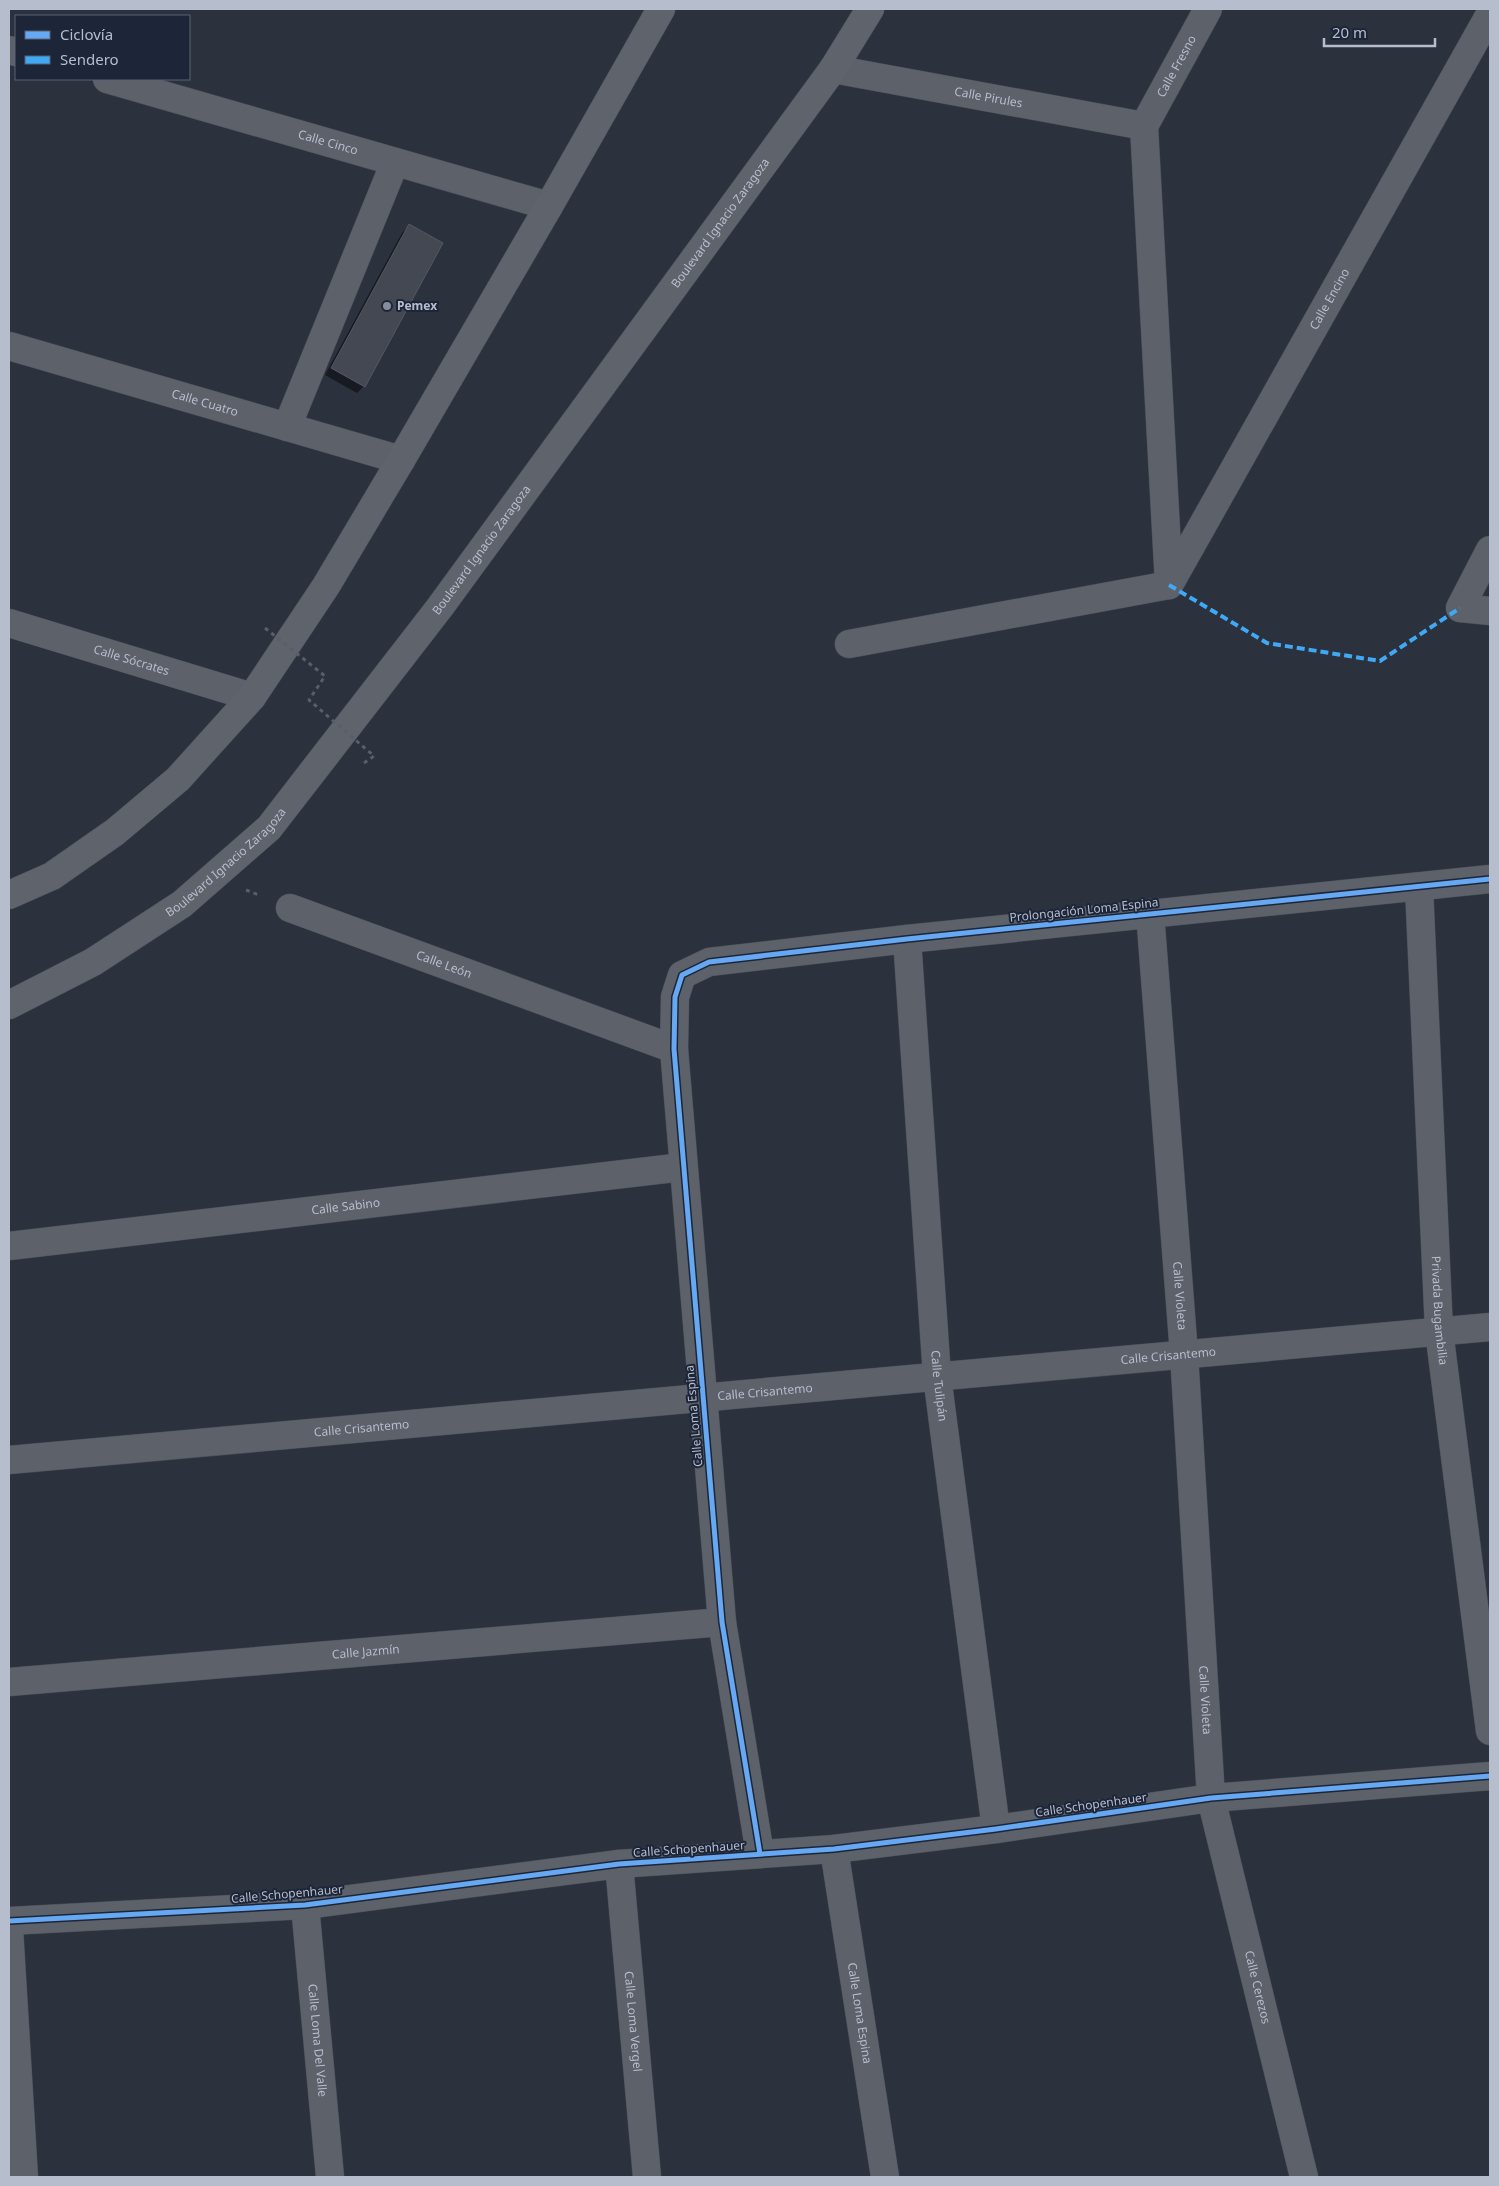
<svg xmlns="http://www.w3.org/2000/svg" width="1499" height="2186" viewBox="0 0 1499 2186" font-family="'Noto Sans',sans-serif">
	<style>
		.shadow { fill: #0007 }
		.building { fill: #434852; stroke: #535964 }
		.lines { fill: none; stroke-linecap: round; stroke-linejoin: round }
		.minor-casing { stroke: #484c56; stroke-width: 29 }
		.major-casing { stroke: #494e59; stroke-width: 29 }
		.path { stroke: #595f67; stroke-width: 3; stroke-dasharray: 4 4; stroke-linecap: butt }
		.minor { stroke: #5d616a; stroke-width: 28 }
		.major { stroke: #5f636c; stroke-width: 28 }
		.path-bridge { stroke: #595f67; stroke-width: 3; stroke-dasharray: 4 4; stroke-linecap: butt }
		.quiet { stroke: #3fa9f5; stroke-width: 4; stroke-dasharray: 8 4; stroke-linecap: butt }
		.cycleway-casing { stroke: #1d2639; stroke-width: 8 }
		.cycleway { stroke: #66a8f1; stroke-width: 5 }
		.poi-dot { fill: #858c9b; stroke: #1d2639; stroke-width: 2 }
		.labels { text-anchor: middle; stroke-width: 4; stroke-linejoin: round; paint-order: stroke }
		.street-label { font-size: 12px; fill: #b6bdcd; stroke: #1d2639 }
		.poi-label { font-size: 12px; font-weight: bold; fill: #b6bdcd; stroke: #1d2639; text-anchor: start }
	</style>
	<rect width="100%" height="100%" fill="#2b313d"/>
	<path class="shadow" d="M 409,226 L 364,386 L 357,393 L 325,375 L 402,233 Z"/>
	<path class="building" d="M 409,224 L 443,243 L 365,387 L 331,368 Z"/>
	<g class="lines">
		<defs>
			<g id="minor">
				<path d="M 9,50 L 16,52"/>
				<path id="s1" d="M 833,69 L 1144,126"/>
				<path id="s2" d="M 107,79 L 549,206"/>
				<path d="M 1144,126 L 1169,585"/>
				<path id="s3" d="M 1144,126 L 1208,9"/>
				<path id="s4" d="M 9,346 L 401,460"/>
				<path d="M 287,427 L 395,162"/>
				<path d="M 1490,550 L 1460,608 L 1490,611"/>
				<path id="s5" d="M 1169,585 L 1490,14"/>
				<path id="s6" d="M 9,623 L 252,697"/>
				<path d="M 849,644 L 1169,585"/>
				<path id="s7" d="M 1419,887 L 1439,1331 L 1490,1731"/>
				<path id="s8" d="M 290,908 L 674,1049"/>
				<path id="s9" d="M 1150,913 L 1184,1354 L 1211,1798 L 1304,2177"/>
				<path id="s10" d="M 907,939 L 937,1376 L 996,1829"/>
				<path id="s11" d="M 9,1246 L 683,1167"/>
				<path id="s12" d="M 9,1460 L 1490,1327"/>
				<path id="s13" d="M 9,1682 L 722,1622"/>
				<path id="s14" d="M 834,1849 L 885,2177"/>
				<path d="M 760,1854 L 722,1622 L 674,1049 L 675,997 L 682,975 L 709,962 L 907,939 L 1490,879"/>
				<path id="s15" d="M 619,1864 L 647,2177"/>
				<path id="s16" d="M 305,1905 L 330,2177"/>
				<path d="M 9,1921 L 305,1905 L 619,1864 L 834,1849 L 996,1829 L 1211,1798 L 1490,1776"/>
				<path d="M 9,1928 L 24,2177"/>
			</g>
			<g id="major">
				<path d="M 9,895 L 52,876 L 115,832 L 178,779 L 252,697 L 326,586 L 401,460 L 549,206 L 661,9"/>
				<path id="s17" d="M 9,1005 L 93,962 L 182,904 L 269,828 L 440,607 L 833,69 L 870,9"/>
			</g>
		</defs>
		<use href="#minor" class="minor-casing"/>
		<use href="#major" class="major-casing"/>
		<path class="path" d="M 364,763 L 374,756
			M 246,890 L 259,895"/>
		<use href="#minor" class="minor"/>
		<use href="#major" class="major"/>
		<path class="path-bridge" d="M 265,628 L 325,676 L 309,700 L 374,756"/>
		<path class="quiet" d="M 1169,585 L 1267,643 L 1380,661 L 1460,608"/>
		<defs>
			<path id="cycleway" d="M 760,1854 L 722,1622 L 674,1049 L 675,997 L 682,975 L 709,962 L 907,939 L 1490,879
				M 9,1921 L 305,1905 L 619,1864 L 834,1849 L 996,1829 L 1211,1798 L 1490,1776"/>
		</defs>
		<use href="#cycleway" class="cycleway-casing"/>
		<use href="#cycleway" class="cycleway"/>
	</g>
	<circle class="poi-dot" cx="387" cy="306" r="5"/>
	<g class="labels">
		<g class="street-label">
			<text dy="4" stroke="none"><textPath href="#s3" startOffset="68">Calle Fresno</textPath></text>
			<text dy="4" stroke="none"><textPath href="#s1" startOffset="158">Calle Pirules</textPath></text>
			<text dy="4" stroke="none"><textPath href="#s2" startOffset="230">Calle Cinco</textPath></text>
			<text dy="4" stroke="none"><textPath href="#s17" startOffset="1071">Boulevard Ignacio Zaragoza</textPath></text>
			<text dy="4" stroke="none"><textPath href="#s5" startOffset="328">Calle Encino</textPath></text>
			<text dy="4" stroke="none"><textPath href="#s4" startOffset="204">Calle Cuatro</textPath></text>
			<text dy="4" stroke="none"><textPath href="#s17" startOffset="666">Boulevard Ignacio Zaragoza</textPath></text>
			<text dy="4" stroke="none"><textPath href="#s6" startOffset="128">Calle Sócrates</textPath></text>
			<text dy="4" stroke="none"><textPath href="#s17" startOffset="261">Boulevard Ignacio Zaragoza</textPath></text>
			<text transform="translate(1084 910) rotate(-6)" y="4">Prolongación Loma Espina</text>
			<text dy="4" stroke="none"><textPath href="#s8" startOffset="164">Calle León</textPath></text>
			<text dy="4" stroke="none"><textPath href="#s11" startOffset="339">Calle Sabino</textPath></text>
			<text dy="4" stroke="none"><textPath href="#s9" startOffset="384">Calle Violeta</textPath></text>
			<text dy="4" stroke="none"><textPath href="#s7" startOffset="424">Privada Bugambilia</textPath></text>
			<text dy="4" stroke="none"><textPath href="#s12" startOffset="1164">Calle Crisantemo</textPath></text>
			<text dy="4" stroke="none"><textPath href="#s10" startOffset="448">Calle Tulipán</textPath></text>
			<text dy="4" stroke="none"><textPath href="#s12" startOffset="759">Calle Crisantemo</textPath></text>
			<text transform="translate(694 1416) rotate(-95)" y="4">Calle Loma Espina</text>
			<text dy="4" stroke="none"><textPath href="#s12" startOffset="354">Calle Crisantemo</textPath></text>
			<text dy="4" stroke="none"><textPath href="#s13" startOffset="358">Calle Jazmín</textPath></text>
			<text dy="4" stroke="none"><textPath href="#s9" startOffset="789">Calle Violeta</textPath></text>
			<text transform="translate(1091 1805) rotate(-8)" y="4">Calle Schopenhauer</text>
			<text transform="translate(689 1849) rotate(-4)" y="4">Calle Schopenhauer</text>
			<text transform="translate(287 1894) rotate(-5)" y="4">Calle Schopenhauer</text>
			<text dy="4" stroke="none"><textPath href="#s9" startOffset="1082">Calle Cerezos</textPath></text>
			<text dy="4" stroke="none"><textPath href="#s14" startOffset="166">Calle Loma Espina</textPath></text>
			<text dy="4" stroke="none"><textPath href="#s15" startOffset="158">Calle Loma Vergel</textPath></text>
			<text dy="4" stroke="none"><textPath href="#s16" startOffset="136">Calle Loma Del Valle</textPath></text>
		</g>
		<g class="poi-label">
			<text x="397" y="310">Pemex</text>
		</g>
	</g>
	<rect width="1499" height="2186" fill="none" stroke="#b6bdcd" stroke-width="20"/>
	<rect x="15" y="15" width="175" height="65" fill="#1d2639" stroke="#5a6274"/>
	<rect x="25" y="31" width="25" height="8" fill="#66a8f1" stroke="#5a6274"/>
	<text x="60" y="40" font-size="15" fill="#b6bdcd">Ciclovía</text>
	<rect x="25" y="56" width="25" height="8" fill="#3fa9f5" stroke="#5a6274"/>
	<text x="60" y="65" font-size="15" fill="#b6bdcd">Sendero</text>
	<path d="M1324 38v8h111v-8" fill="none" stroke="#b6bdcd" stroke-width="2.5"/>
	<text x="1332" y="38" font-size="15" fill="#b6bdcd" stroke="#1d2639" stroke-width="4" paint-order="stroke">20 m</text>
</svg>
